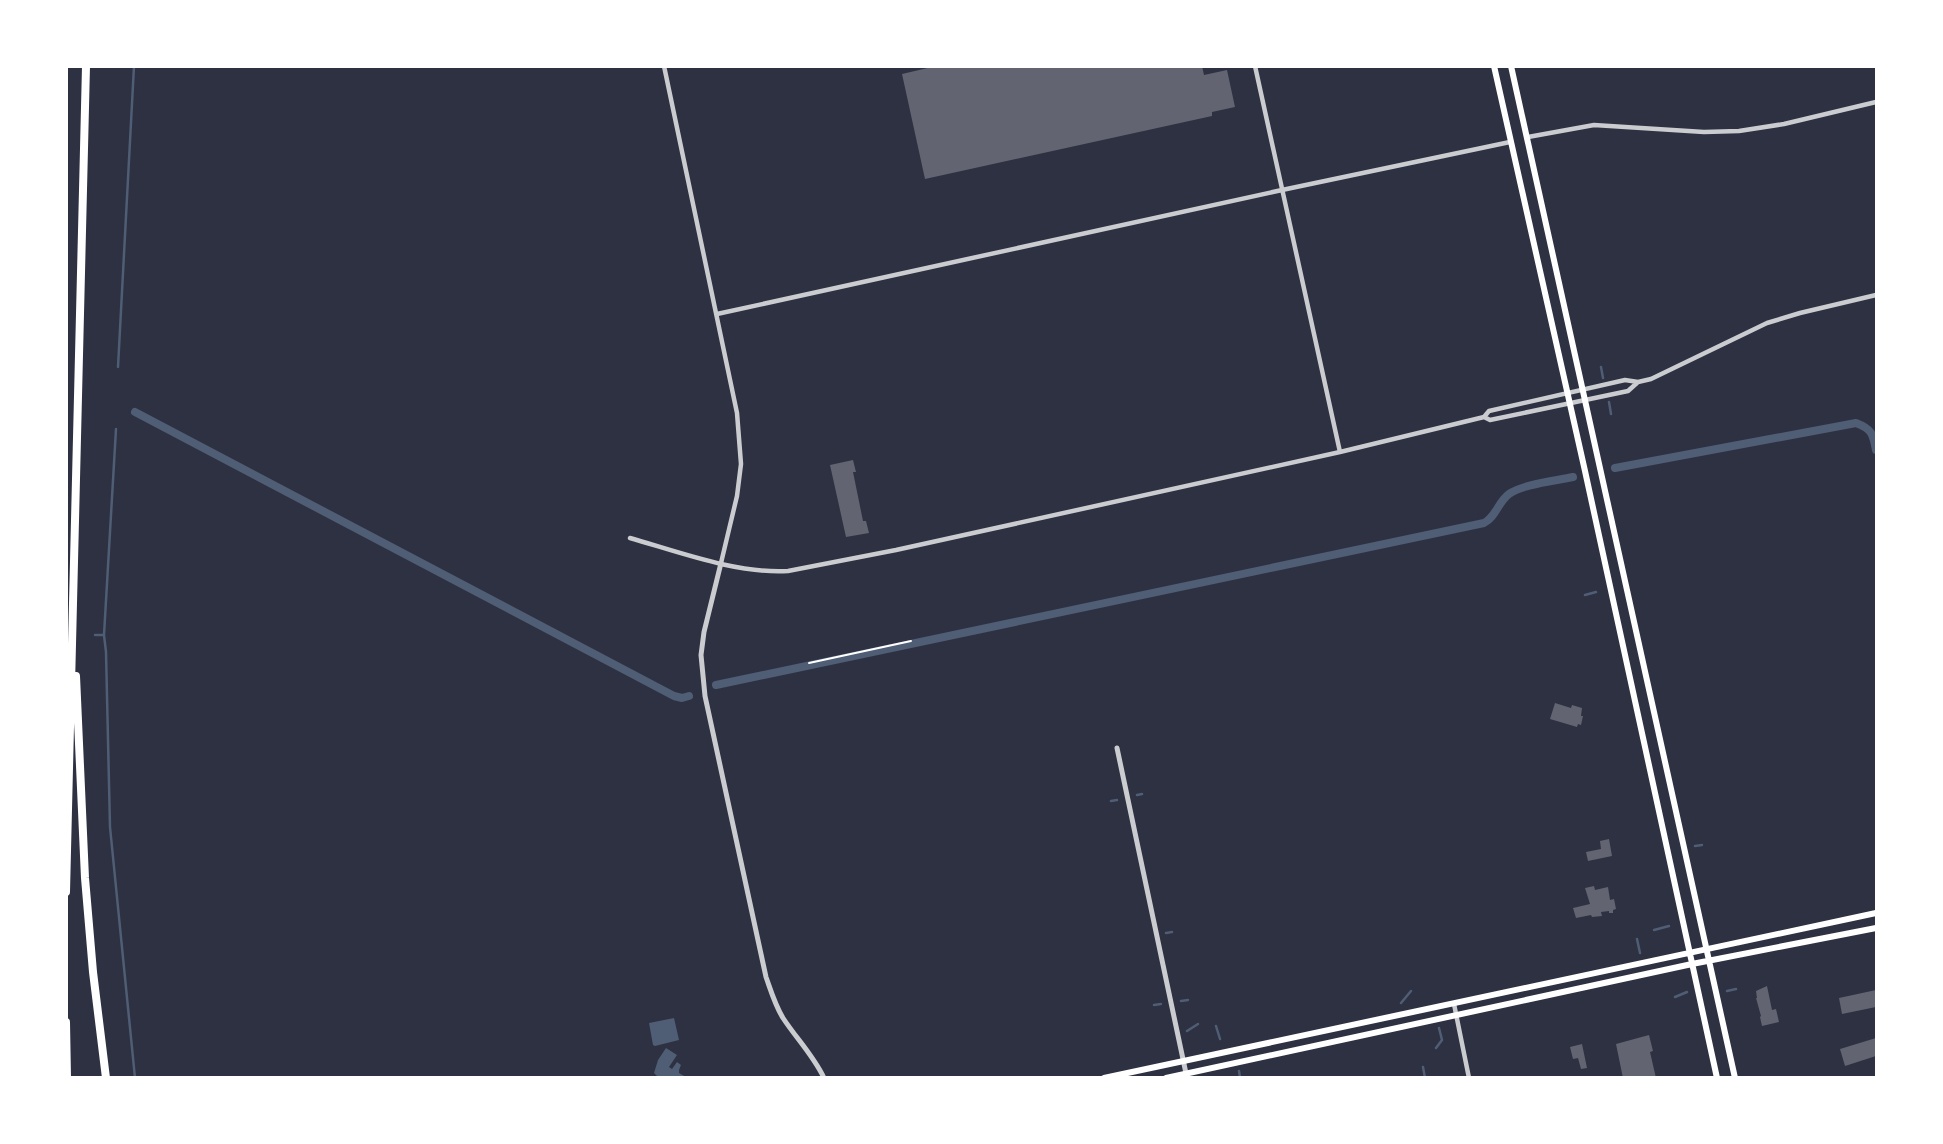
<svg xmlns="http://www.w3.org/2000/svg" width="1943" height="1144" viewBox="0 0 1943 1144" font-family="'Archivo Narrow',sans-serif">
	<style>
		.water { fill: #4f5d75 }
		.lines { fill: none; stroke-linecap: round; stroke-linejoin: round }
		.stream { stroke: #4f5d75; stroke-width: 2.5 }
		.canal { stroke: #4f5d75; stroke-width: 8 }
		.building { fill: #626471 }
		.path { stroke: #fff; stroke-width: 2 }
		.minor { stroke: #caccd0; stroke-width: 4.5 }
		.tertiary { stroke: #caccd0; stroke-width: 5 }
		.secondary { stroke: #fff; stroke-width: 6 }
		.motorway { stroke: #fff; stroke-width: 8 }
	</style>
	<rect width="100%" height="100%" fill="#2d3142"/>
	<path class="water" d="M 674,1018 L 679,1040 L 655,1046 L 653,1045 L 649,1023 Z
		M 666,1048 L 677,1055 L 669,1067 L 672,1069 L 677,1062 L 681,1065 L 679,1070 L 679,1073 L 686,1077 L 658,1077 L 654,1073 L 658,1060 Z"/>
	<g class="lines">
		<path class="stream" d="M 118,367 L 134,66
			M 1601,367 L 1603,378
			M 1609,402 L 1611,414
			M 116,429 L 104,635 L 106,652 L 110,827 L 135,1078
			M 1585,595 L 1596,592
			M 95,635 L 104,635
			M 1137,795 L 1142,794
			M 1111,801 L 1117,800
			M 1695,846 L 1702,845
			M 1654,930 L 1669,926
			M 1166,933 L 1172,932
			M 1637,939 L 1640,953
			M 1727,991 L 1736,989
			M 1675,997 L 1687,992
			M 1181,1001 L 1188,1000
			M 1401,1003 L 1411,991
			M 1154,1005 L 1161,1004
			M 1216,1026 L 1220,1039
			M 1187,1031 L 1198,1024
			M 1436,1048 L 1442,1040 L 1439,1028
			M 1423,1067 L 1425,1078
			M 1239,1071 L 1240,1078"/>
		<path class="canal" d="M 135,412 L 674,696 L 682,698 L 689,696
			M 1615,468 L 1856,423 C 1872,429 1873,434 1876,450
			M 716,685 L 1484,523 C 1496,517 1498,502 1509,494 C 1523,484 1555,481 1573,477"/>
	</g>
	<path class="building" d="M 936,66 L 1202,66 L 1204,75 L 1227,70 L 1235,107 L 1212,112 L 1212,116 L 925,179 L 902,74 Z
		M 853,460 L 856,472 L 853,472 L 863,521 L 866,521 L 869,533 L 846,537 L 830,465 Z
		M 1555,703 L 1571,708 L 1572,705 L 1582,708 L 1581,716 L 1583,716 L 1581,725 L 1578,724 L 1577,727 L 1550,719 Z
		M 1609,839 L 1612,856 L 1588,861 L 1586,852 L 1601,849 L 1600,841 Z
		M 1594,886 L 1595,890 L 1608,887 L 1610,900 L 1614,899 L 1616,909 L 1613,910 L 1613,913 L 1609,913 L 1609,911 L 1601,912 L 1602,916 L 1592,917 L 1591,915 L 1576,918 L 1573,908 L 1590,904 L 1585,888 Z
		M 1767,986 L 1772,1010 L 1776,1009 L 1779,1022 L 1762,1026 L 1760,1017 L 1761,1016 L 1756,998 L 1757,998 L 1756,991 Z
		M 1876,990 L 1876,1007 L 1842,1014 L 1839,998 Z
		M 1649,1035 L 1653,1051 L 1650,1052 L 1656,1078 L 1623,1078 L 1616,1044 Z
		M 1876,1038 L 1876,1056 L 1845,1066 L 1840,1049 Z
		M 1582,1044 L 1587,1068 L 1581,1069 L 1578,1058 L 1573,1059 L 1570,1047 Z"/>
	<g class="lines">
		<path class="path" d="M 809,663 L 911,641"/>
		<path class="minor" d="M 664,66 L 737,413 L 741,464 L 737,496 L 721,563
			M 1255,66 L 1340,452
			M 1528,137 L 1594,125 L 1704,132 L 1739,131 L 1784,124 L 1876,102
			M 717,314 L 1282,190 L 1510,142
			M 1484,417 L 1489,411 L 1625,380 L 1638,382
			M 630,538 C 679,552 737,574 788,571 L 896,550 L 1340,452 L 1484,417 L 1490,420 L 1628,391 L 1638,382 L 1651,379 L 1767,323 L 1800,313 L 1876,295
			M 1454,1004 L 1469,1078"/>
		<path class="tertiary" d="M 721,563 L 704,632 L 701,655 L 705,696 L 766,977 C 771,991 775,1005 783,1018 C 796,1038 813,1055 824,1078
			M 1117,748 L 1187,1078"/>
		<path class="secondary" d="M 1494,66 L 1585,471 L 1717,1078
			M 1511,66 L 1735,1078
			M 1104,1078 L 1876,913
			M 1166,1078 L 1692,964 L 1876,928"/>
		<path class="motorway" d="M 76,676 L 85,878 L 93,972 L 106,1078
			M 66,892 L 86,66
			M 66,1022 L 67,1078"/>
	</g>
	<rect width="1943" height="1144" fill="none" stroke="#ffffff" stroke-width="136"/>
</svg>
